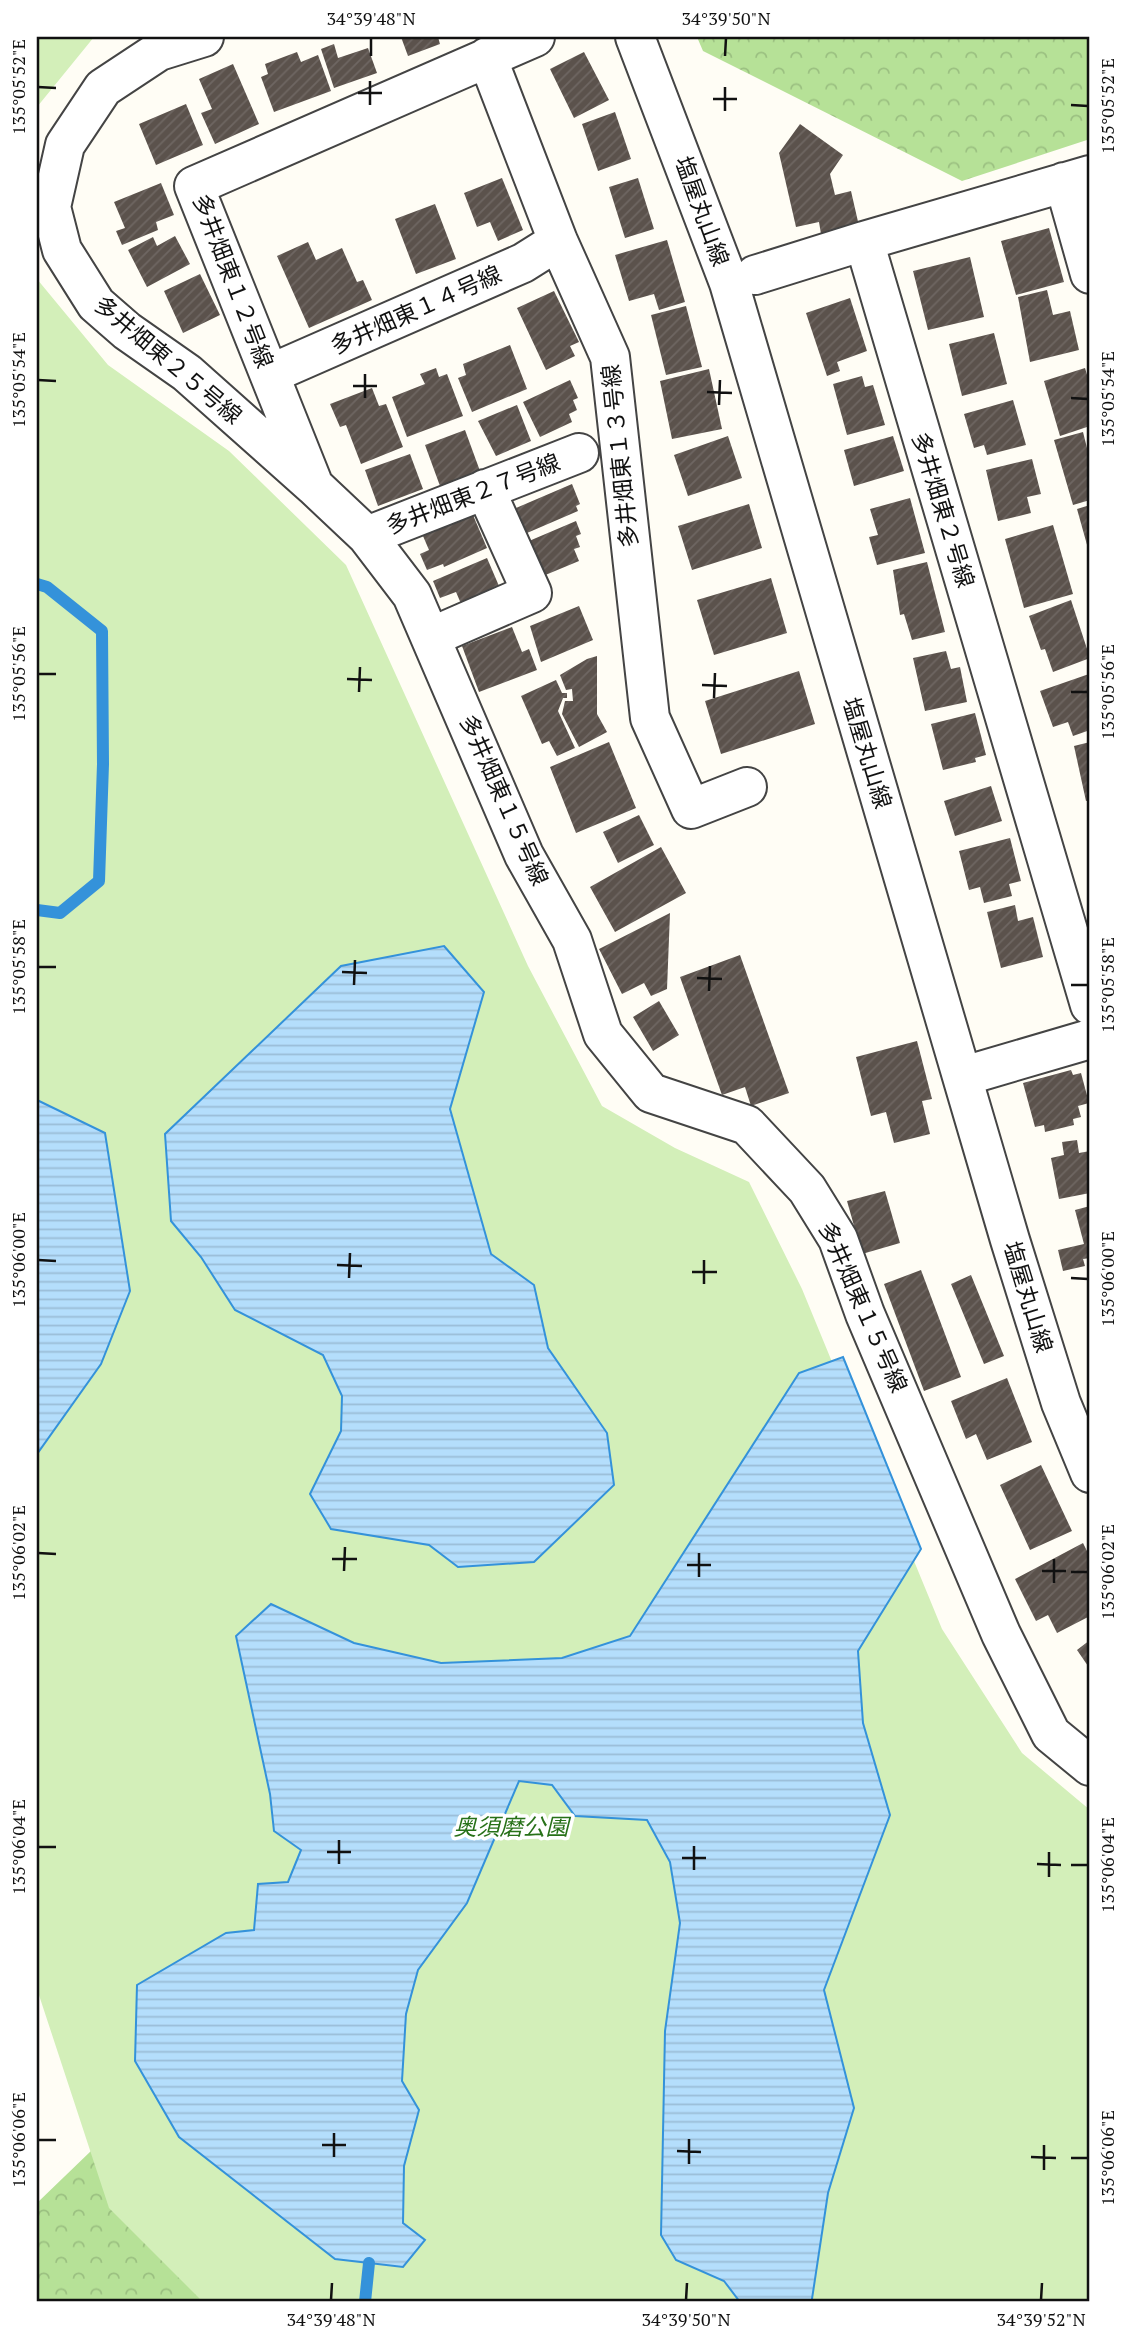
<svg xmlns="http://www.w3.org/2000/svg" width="1127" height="2339" viewBox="0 0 1127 2339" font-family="'PT Serif','Noto Sans JP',serif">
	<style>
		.forest { fill: url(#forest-crowns) }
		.park { fill: #d3efb9 }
		.water { fill: url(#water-rules); stroke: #3492da; stroke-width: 2 }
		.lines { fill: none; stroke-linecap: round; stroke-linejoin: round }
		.stream { stroke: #3492da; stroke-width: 12 }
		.building { fill: url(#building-hatch) }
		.minor-casing { stroke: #444; stroke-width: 42 }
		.minor { stroke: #fff; stroke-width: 38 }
		.ticks { fill: none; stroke: #111; stroke-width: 2.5 }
		.labels { text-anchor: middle; stroke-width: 7; stroke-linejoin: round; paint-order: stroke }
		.street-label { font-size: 23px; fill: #111; stroke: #fff }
		.park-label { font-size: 23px; font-style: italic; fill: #287119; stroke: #fff }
		.neatline { fill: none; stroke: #111; stroke-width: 2.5 }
		.ticks-label { font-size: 18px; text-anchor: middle; fill: #111 }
	</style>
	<defs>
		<pattern id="forest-crowns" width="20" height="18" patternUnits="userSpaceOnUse" patternTransform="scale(1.75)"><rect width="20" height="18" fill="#b6e197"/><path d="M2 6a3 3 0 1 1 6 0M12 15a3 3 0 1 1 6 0" fill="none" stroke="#9bc081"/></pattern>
		<pattern id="water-rules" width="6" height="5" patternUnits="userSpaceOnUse" patternTransform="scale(1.75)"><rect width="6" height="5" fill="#b4defc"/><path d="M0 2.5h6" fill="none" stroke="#9abdd7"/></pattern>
		<pattern id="building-hatch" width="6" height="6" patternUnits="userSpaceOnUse" patternTransform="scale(1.75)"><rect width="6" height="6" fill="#5b524c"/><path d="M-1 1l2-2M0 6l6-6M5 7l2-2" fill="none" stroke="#6e6662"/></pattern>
	</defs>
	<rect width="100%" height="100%" fill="#fffdf5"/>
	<path class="forest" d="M 697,37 L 1090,37 L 1090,139 L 962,181 L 703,51 Z
		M 120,2123 L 361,2302 L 37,2302 L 37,2203 Z"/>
	<path class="park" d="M 37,37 L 94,37 L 37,107 Z
		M 37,279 L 108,365 L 229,451 L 346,565 L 528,966 L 602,1106 L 675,1148 L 749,1182 L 802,1289 L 942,1629 L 1022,1753 L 1090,1810 L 1090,2302 L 203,2302 L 109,2208 L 37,1989 Z"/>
	<path class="water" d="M 444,946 L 484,992 L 450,1109 L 491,1254 L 534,1285 L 548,1348 L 607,1433 L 614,1485 L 534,1562 L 458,1567 L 429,1545 L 331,1529 L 310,1494 L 341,1431 L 342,1396 L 323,1355 L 235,1310 L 201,1257 L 171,1221 L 165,1134 L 341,966 Z
		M 37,1100 L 105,1133 L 130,1291 L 101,1364 L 37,1454 Z
		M 843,1357 L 921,1549 L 858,1651 L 863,1723 L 890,1815 L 824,1990 L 854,2108 L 828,2193 L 812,2299 L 810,2302 L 740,2302 L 724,2281 L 676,2260 L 661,2235 L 665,2031 L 680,1923 L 670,1862 L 647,1820 L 575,1816 L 552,1785 L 519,1781 L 467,1903 L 418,1970 L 406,2014 L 402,2081 L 419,2110 L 404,2166 L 403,2223 L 425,2240 L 403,2267 L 335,2259 L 179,2137 L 135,2061 L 137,1985 L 226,1933 L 254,1930 L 258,1884 L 288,1882 L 301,1850 L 274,1831 L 270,1794 L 236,1636 L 271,1604 L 354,1643 L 441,1663 L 562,1658 L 630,1636 L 799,1373 Z"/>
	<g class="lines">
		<path class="stream" d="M 37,584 L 47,587 L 102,631 L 103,764 L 99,881 L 60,913 L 37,910
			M 365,2302 L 369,2263"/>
	</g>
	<path class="building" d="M 401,37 L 438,37 L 440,44 L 408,56 Z
		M 334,44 L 338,58 L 368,48 L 377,73 L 334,88 L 321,49 Z
		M 297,52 L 301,62 L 318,55 L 331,91 L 274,112 L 261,77 L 268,74 L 265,64 Z
		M 584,52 L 609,100 L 574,118 L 550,69 Z
		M 233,64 L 259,124 L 215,144 L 201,113 L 212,109 L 199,79 Z
		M 186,104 L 203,145 L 156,165 L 139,124 Z
		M 615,112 L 631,159 L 598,171 L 582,124 Z
		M 800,124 L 843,155 L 830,174 L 835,195 L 851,191 L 859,226 L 821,234 L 819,222 L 796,227 L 779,153 Z
		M 502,178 L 523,230 L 498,241 L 490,222 L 477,227 L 464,193 Z
		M 638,178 L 654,229 L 625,238 L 609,187 Z
		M 161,183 L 174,215 L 156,222 L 158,230 L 122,245 L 116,231 L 125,228 L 114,202 Z
		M 435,204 L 456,259 L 416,274 L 395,219 Z
		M 1049,228 L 1064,282 L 1016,295 L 1001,241 Z
		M 175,236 L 190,264 L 147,287 L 128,250 L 153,237 L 157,246 Z
		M 667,240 L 685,302 L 659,310 L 654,294 L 629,301 L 615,255 Z
		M 308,242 L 316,260 L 342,248 L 357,282 L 363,280 L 372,300 L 309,328 L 277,256 Z
		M 970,257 L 984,317 L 928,330 L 913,271 Z
		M 200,274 L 220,315 L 183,333 L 164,291 Z
		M 1047,290 L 1053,315 L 1070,311 L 1079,350 L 1030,362 L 1018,297 Z
		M 554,291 L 579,342 L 570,346 L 575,356 L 546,370 L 517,308 Z
		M 850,298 L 867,351 L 837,362 L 840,371 L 827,376 L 806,313 Z
		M 686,306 L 702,367 L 666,375 L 651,315 Z
		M 994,333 L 1007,384 L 962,396 L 949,344 Z
		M 510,345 L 527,389 L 472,412 L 458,378 L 466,375 L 463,364 Z
		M 436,368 L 439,377 L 447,374 L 463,416 L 407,437 L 392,397 L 425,384 L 420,374 Z
		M 1085,368 L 1090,385 L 1090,426 L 1060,436 L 1044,381 Z
		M 709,369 L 722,429 L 672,439 L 660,381 Z
		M 862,376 L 865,387 L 873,385 L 885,425 L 847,435 L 833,384 Z
		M 570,380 L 578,398 L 573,400 L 577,410 L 569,414 L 572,422 L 540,437 L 523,402 Z
		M 372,388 L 379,406 L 386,404 L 403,447 L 361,464 L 346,425 L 340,427 L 330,404 Z
		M 1013,400 L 1026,445 L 987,455 L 984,445 L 974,448 L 964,414 Z
		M 517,405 L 531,441 L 496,456 L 478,421 Z
		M 465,430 L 480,471 L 440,486 L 425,445 Z
		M 1083,432 L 1087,448 L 1090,447 L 1090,500 L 1073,505 L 1054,440 Z
		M 728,436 L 742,478 L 688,496 L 674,455 Z
		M 893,436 L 904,471 L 854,486 L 844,450 Z
		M 410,454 L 423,489 L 378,506 L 365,470 Z
		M 1032,459 L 1041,494 L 1027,497 L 1031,513 L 998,521 L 986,470 Z
		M 572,484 L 580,504 L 576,506 L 578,511 L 527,533 L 516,508 Z
		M 910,498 L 925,553 L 877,565 L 869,537 L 878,535 L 870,509 Z
		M 749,504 L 762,548 L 692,570 L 678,526 Z
		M 1090,505 L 1090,552 L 1089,552 L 1077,509 Z
		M 473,515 L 487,548 L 444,567 L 443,564 L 427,570 L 420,554 L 429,550 L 423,536 Z
		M 576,521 L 581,534 L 576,536 L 580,547 L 574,549 L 579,561 L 543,576 L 529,541 Z
		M 1053,525 L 1073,594 L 1024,608 L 1005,539 Z
		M 487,558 L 502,593 L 462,606 L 456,592 L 440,598 L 433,581 Z
		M 927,562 L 945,632 L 912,640 L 904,614 L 900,615 L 893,570 Z
		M 771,578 L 787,633 L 714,655 L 697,600 Z
		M 1071,600 L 1090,658 L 1053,672 L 1045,649 L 1041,650 L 1029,616 Z
		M 579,606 L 593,640 L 541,662 L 530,626 Z
		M 512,627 L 522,652 L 529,649 L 537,670 L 479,692 L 462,646 Z
		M 946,651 L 951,669 L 960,667 L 967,702 L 925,711 L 913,658 Z
		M 597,656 L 597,714 L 607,732 L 579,747 L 562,714 L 565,701 L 573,701 L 572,689 L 566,690 L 560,675 L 587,659 Z
		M 799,671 L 815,724 L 721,754 L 705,701 Z
		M 1089,674 L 1090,730 L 1073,736 L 1068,722 L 1053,727 L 1040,691 Z
		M 556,680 L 562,693 L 567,693 L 567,698 L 563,698 L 558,711 L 575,748 L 557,756 L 549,741 L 542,744 L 521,696 Z
		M 975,713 L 986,755 L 975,758 L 976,762 L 943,770 L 931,724 Z
		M 609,742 L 636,808 L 576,833 L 550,767 Z
		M 1090,742 L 1090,800 L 1086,801 L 1074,746 Z
		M 991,786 L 1002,821 L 955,836 L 944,801 Z
		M 639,815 L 654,845 L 618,863 L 603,832 Z
		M 1010,838 L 1021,881 L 1009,884 L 1012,896 L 984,903 L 980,887 L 969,890 L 959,851 Z
		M 661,847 L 686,893 L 615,932 L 590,887 Z
		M 1015,905 L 1018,921 L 1033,917 L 1043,957 L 1001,968 L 987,912 Z
		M 670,913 L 667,989 L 651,996 L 644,983 L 622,994 L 599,949 Z
		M 740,955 L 789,1093 L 751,1106 L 745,1087 L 722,1095 L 680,977 Z
		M 659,1001 L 679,1035 L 653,1051 L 633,1017 Z
		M 917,1041 L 932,1099 L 922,1101 L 930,1134 L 894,1143 L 886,1112 L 871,1116 L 856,1057 Z
		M 1071,1070 L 1073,1075 L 1081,1073 L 1089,1103 L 1078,1106 L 1081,1117 L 1073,1119 L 1074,1125 L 1045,1132 L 1044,1125 L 1035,1127 L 1023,1083 Z
		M 1077,1140 L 1079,1153 L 1090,1151 L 1090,1193 L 1059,1199 L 1051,1158 L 1064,1155 L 1062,1142 Z
		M 885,1191 L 900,1243 L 862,1254 L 847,1201 Z
		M 1090,1206 L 1090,1258 L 1083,1259 L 1085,1266 L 1063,1271 L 1058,1250 L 1084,1244 L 1075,1210 Z
		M 921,1270 L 961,1377 L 924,1391 L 884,1284 Z
		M 971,1275 L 1004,1356 L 984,1364 L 951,1284 Z
		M 1007,1378 L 1032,1442 L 987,1460 L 976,1434 L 966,1439 L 951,1401 Z
		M 1041,1465 L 1072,1531 L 1030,1550 L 1000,1485 Z
		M 1083,1543 L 1090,1557 L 1090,1616 L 1057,1633 L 1048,1615 L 1036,1621 L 1015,1579 Z
		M 1090,1640 L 1090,1669 L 1077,1650 Z"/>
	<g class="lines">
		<defs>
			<path id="minor" d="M 204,37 L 159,51 L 103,88 L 65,145 L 51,207 L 62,250 L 96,304 L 127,331 L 187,373 L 314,486 L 367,536 L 412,595 L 524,855 L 572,940 L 603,1034 L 651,1093 L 747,1125 L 807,1189 L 838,1239 L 865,1314 L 1001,1634 L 1051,1734 L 1090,1766
				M 635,37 L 729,283 L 1010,1240 L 1061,1403 L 1090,1473
				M 487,57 L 558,241 L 610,357 L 650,718 L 691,809 L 747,787
				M 1090,175 L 864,241 L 1090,1005
				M 1064,182 L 1090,274
				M 755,275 L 864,241
				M 270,374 L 523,263 L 558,241
				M 312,481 L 194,186 L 535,37
				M 367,536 L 579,453
				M 431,637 L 532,593 L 485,489
				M 964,1076 L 1090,1039"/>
		</defs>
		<use href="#minor" class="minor-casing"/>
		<use href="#minor" class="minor"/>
	</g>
	<path class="ticks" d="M 371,56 L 371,38M 725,56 L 726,38M 38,87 L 56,88M 358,93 L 382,93M 713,99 L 737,99M 370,105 L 370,81M 1071,105 L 1088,106M 725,111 L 725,87M 38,380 L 56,381M 353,386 L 377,386M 707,392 L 732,393M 365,398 L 365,374M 1071,398 L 1088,399M 719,405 L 720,380M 38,674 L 56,674M 347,679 L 372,680M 702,685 L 727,686M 359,692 L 360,667M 1071,692 L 1088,692M 714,698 L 715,673M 38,967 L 56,967M 342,972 L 367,973M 697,978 L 722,979M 354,985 L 355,960M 1071,985 L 1088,985M 709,991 L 710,966M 38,1260 L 56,1261M 337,1265 L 362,1266M 692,1272 L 717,1272M 349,1278 L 350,1253M 1071,1278 L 1088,1279M 704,1284 L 704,1260M 38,1553 L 56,1554M 332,1559 L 357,1559M 687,1565 L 711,1565M 344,1571 L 345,1547M 1042,1571 L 1066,1571M 1071,1572 L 1088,1572M 699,1577 L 699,1553M 1054,1583 L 1054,1559M 38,1847 L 56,1847M 327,1852 L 351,1852M 682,1858 L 706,1858M 339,1864 L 339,1840M 1037,1864 L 1061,1865M 1071,1865 L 1088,1865M 694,1870 L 694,1846M 1049,1877 L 1049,1852M 38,2140 L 56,2140M 322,2145 L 346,2145M 677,2151 L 701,2152M 334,2157 L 334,2133M 1031,2157 L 1056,2158M 1071,2158 L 1088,2158M 689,2164 L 689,2139M 1044,2170 L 1044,2145M 331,2300 L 332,2283M 686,2300 L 687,2283M 1041,2300 L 1042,2283"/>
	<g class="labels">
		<g class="street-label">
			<text transform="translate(702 211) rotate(70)" y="8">塩屋丸山線</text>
			<text transform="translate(233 281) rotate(69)" y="8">多井畑東１２号線</text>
			<text transform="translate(416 310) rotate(-24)" y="8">多井畑東１４号線</text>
			<text transform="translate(168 360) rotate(40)" y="8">多井畑東２５号線</text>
			<text transform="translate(620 456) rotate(-96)" y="8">多井畑東１３号線</text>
			<text transform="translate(473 494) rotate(-21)" y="8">多井畑東２７号線</text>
			<text transform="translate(943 510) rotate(73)" y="8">多井畑東２号線</text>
			<text transform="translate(867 753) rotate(73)" y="8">塩屋丸山線</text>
			<text transform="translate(504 800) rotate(66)" y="8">多井畑東１５号線</text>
			<text transform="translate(1028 1297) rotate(73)" y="8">塩屋丸山線</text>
			<text transform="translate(863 1307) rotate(66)" y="8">多井畑東１５号線</text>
		</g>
		<g class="park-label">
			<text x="511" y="1835">奥須磨公園</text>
		</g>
	</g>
	<rect width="1127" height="2339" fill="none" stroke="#ffffff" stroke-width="77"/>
	<rect x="38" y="38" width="1050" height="2262" class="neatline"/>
	<g class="ticks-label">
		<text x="371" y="25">34°39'48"N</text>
		<text x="726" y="25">34°39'50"N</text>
		<text transform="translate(19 87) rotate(-90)" y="6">135°05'52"E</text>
		<text transform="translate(1108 106) rotate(-90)" y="6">135°05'52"E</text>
		<text transform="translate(19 380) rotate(-90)" y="6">135°05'54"E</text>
		<text transform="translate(1108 399) rotate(-90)" y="6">135°05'54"E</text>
		<text transform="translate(19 674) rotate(-90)" y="6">135°05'56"E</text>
		<text transform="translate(1108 692) rotate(-90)" y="6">135°05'56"E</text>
		<text transform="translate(19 967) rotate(-90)" y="6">135°05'58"E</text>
		<text transform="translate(1108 985) rotate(-90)" y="6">135°05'58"E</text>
		<text transform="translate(19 1260) rotate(-90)" y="6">135°06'00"E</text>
		<text transform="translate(1108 1279) rotate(-90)" y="6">135°06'00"E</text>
		<text transform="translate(19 1553) rotate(-90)" y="6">135°06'02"E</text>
		<text transform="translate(1108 1572) rotate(-90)" y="6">135°06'02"E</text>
		<text transform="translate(19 1847) rotate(-90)" y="6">135°06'04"E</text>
		<text transform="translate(1108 1865) rotate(-90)" y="6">135°06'04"E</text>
		<text transform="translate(19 2140) rotate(-90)" y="6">135°06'06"E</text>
		<text transform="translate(1108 2158) rotate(-90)" y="6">135°06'06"E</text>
		<text x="331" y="2326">34°39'48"N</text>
		<text x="686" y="2326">34°39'50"N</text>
		<text x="1041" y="2326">34°39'52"N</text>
	</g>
</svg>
